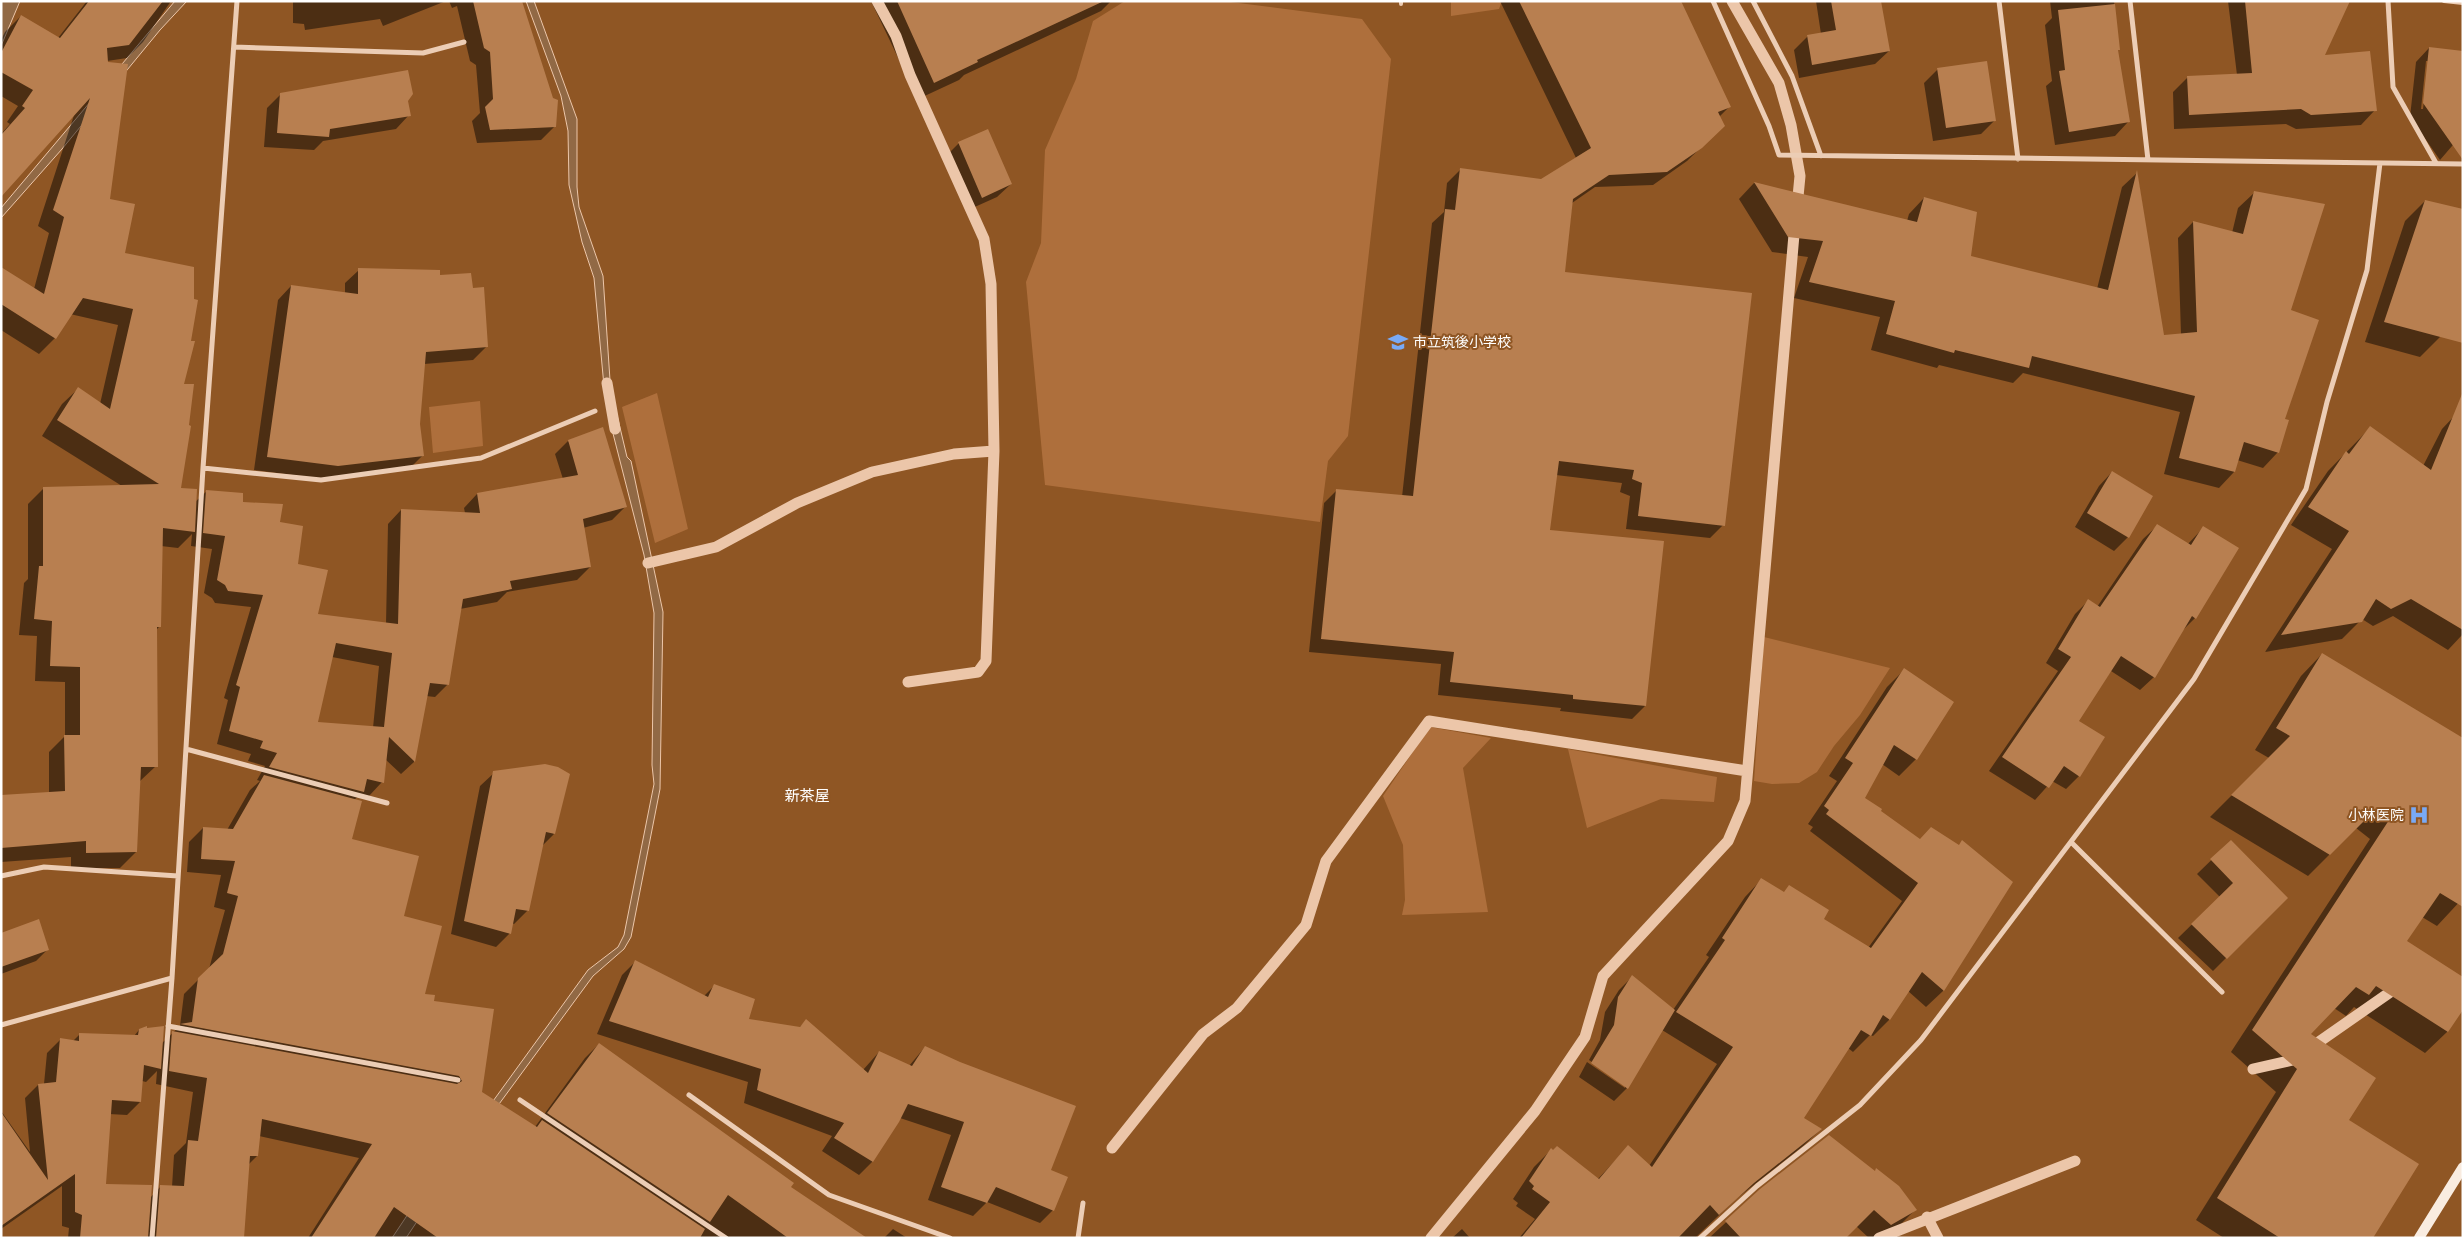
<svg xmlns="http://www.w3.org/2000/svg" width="2464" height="1239" viewBox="0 0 2464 1239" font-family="'Archivo Narrow','Noto Sans JP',sans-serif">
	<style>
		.green { fill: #ae6f3c }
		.water { fill: #916945; stroke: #ecc6a9 }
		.shadow { fill: #0007; fill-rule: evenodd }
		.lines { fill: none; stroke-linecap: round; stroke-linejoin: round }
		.stream { stroke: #ecc6a9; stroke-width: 11 }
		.building { fill: #b87f50; fill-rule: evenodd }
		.service { stroke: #eccdb5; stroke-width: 4 }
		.minor { stroke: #eccdb5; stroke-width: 5 }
		.secondary { stroke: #f9ece0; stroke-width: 10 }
		.labels { text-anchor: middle; stroke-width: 4; stroke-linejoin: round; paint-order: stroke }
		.poi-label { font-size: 14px; fill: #fff; stroke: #8f5624; text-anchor: start }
		.neighbourhood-label { font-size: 15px; fill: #fff; stroke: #8f5624 }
	</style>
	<rect width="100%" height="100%" fill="#8f5624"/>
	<path class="green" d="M 1125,1 L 1223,1 L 1362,19 L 1391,59 L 1348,436 L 1328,461 L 1320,522 L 1045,485 L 1026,282 L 1041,243 L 1045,150 L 1076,79 L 1093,21 Z
		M 1451,1 L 1502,1 L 1499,9 L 1451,16 Z
		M 657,393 L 688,529 L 655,543 L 622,407 Z
		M 480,401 L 483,446 L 433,453 L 429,407 Z
		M 1764,637 L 1890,668 L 1860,715 L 1834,746 L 1817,772 L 1799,783 L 1772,784 L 1754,781 Z
		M 1430,727 L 1491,738 L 1463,768 L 1488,912 L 1402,915 L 1405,900 L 1403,845 L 1383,796 Z
		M 1568,749 L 1717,777 L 1714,802 L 1661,799 L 1587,828 Z"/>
	<path class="water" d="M 1,1 L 20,1 L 1,46 Z
		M 175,1 L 187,1 L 160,30 L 62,149 L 1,218 L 1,208 Z
		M 526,1 L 534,1 L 577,119 L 577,187 L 579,207 L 603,276 L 611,395 L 605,397 L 594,278 L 582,242 L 569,185 L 568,131 L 561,96 Z
		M 613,413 L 617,415 L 627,457 L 631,461 L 663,612 L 660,789 L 631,937 L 624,949 L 593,976 L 458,1160 L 406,1238 L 392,1238 L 424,1190 L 446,1166 L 588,970 L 618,947 L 624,935 L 654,784 L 652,765 L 654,613 L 644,555 L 608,414 Z"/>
	<path class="shadow" d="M 87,1 L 171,1 L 143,42 L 127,58 L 107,61 L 109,200 L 124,254 L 182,385 L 180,489 L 195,502 L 207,491 L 242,503 L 278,524 L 316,615 L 386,624 L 388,524 L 401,510 L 465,513 L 464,508 L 477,494 L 563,479 L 555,454 L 568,441 L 625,507 L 612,520 L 583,528 L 590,567 L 577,580 L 507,592 L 497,602 L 460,609 L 448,684 L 435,697 L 426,696 L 414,762 L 401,774 L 385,759 L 382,782 L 369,796 L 361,794 L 354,800 L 351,840 L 402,917 L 423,995 L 432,1002 L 481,1093 L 535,1127 L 585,1058 L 599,1044 L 789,1188 L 865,1238 L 308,1238 L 359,1158 L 259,1136 L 257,1156 L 248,1165 L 243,1238 L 68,1238 L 69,1228 L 62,1226 L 62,1186 L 1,1229 L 1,1111 L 30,1152 L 25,1098 L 38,1085 L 44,1084 L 47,1053 L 60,1040 L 72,1042 L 79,1035 L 134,1036 L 139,1030 L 161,1044 L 180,1026 L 184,994 L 209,969 L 225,910 L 214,907 L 221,875 L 187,872 L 189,842 L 203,828 L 227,830 L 250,790 L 260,781 L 257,780 L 265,766 L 248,761 L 251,754 L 217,744 L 228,700 L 224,698 L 251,607 L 215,603 L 212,598 L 204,593 L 212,549 L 191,546 L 192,534 L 178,548 L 161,546 L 159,627 L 156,630 L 156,766 L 139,782 L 136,852 L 120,868 L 71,868 L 71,857 L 1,862 L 1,796 L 49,793 L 49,752 L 65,736 L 65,682 L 35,681 L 37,636 L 19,635 L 24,583 L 28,579 L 28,504 L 44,488 L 122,486 L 42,436 L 62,404 L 78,389 L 100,404 L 118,325 L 70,314 L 55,338 L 39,354 L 1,330 L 1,284 L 34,289 L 49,233 L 38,226 L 75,112 L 1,194 L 1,134 L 10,124 L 7,122 L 18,106 L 1,96 L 1,40 L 5,32 L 21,16 L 58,38 ZM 332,657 L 379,666 L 373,728 L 317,723 ZM 157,1071 L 156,1084 L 193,1092 L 186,1143 L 174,1155 L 172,1187 L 161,1186 L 150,1198 L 104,1185 L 109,1114 L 127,1115 L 140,1102 L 142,1081 L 146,1082 Z
		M 293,1 L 446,1 L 383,26 L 380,19 L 305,30 L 304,24 L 293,23 Z
		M 449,1 L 520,1 L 555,126 L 541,140 L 477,143 L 472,121 L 480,113 L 476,65 L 470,61 L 457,6 L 452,8 Z
		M 871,1 L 1111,1 L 1101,11 L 964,75 L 959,80 L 916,100 L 902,66 Z
		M 1500,1 L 1680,1 L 1729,107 L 1719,117 L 1724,125 L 1687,161 L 1653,185 L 1595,187 L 1572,203 L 1564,273 L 1723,525 L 1710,538 L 1626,529 L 1630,496 L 1620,492 L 1622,483 L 1556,475 L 1549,531 L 1645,706 L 1632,719 L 1560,711 L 1561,708 L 1438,695 L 1441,664 L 1309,652 L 1324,503 L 1337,490 L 1402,497 L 1432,223 L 1444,212 L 1447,183 L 1460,170 L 1541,180 L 1576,158 Z
		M 1816,1 L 1880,1 L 1889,51 L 1875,64 L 1799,78 L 1794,50 L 1808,36 L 1821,34 Z
		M 2050,1 L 2114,1 L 2119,49 L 2117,51 L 2128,122 L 2115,136 L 2055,145 L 2046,86 L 2052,81 L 2045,25 L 2052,18 Z
		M 2228,1 L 2341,1 L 2323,56 L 2375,110 L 2361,125 L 2296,129 L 2286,124 L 2174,129 L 2173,92 L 2188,77 L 2237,75 Z
		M 2429,48 L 2458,139 L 2440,160 L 2410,117 L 2416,62 ZM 2426,61 L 2429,61 L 2423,109 L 2421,109 Z
		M 1938,69 L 1995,120 L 1981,134 L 1933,141 L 1924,83 Z
		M 281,94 L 407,100 L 409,115 L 396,129 L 323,141 L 314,150 L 264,147 L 267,108 Z
		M 959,143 L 1011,184 L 997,197 L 968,210 L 945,157 Z
		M 2137,173 L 2163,337 L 2181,335 L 2178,238 L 2193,222 L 2232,233 L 2238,208 L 2254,193 L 2290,311 L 2284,420 L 2278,452 L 2263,468 L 2237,460 L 2234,472 L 2219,488 L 2164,474 L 2180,412 L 2023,373 L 2013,383 L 1939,365 L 1937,368 L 1871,350 L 1880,317 L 1794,298 L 1808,257 L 1772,252 L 1739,199 L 1754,183 L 1907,221 L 1909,214 L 1924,198 L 1970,257 L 2097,289 L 2122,187 Z
		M 2425,201 L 2440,337 L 2420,357 L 2365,342 L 2405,221 Z
		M 359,270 L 439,277 L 471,289 L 487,346 L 473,360 L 424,364 L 419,424 L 423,455 L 409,469 L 324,479 L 254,470 L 278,300 L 291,286 L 345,293 L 345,283 Z
		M 2463,402 L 2463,634 L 2448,650 L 2393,616 L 2373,626 L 2362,619 L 2342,639 L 2265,652 L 2332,549 L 2291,525 L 2328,471 L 2370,428 L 2423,466 L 2442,429 L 2459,411 Z
		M 2112,472 L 2152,496 L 2128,537 L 2114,551 L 2075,527 L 2099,486 Z
		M 2157,526 L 2187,545 L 2203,528 L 2195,618 L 2182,631 L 2154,677 L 2140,690 L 2111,671 L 2077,721 L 2079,776 L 2066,789 L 2052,781 L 2035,800 L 1989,771 L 2058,671 L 2046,663 L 2075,614 L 2088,601 L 2097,607 L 2143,539 Z
		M 2322,654 L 2463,898 L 2437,926 L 2422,917 L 2406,941 L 2463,1009 L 2447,1032 L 2425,1053 L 2354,1007 L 2346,1016 L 2334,1008 L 2309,1034 L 2372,1238 L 2224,1238 L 2196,1220 L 2276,1092 L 2231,1052 L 2370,839 L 2356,828 L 2308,876 L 2210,817 L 2269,758 L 2255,750 L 2301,676 Z
		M 1904,670 L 1916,759 L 1899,776 L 1882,764 L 1864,798 L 1879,812 L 1920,840 L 2012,882 L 1943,991 L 1926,1007 L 1908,991 L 1889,1020 L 1873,1036 L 1870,1035 L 1853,1052 L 1848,1048 L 1802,1119 L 1820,1130 L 1803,1146 L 1736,1199 L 1695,1238 L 1519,1238 L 1535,1219 L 1516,1206 L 1518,1203 L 1513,1199 L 1534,1167 L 1551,1150 L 1597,1180 L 1628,1147 L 1649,1166 L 1717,1064 L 1662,1030 L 1627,1088 L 1614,1101 L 1579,1077 L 1587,1062 L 1625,1088 L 1625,1085 L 1589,1060 L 1600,1040 L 1605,1012 L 1619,990 L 1632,977 L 1673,1010 L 1709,957 L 1706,955 L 1745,897 L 1761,880 L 1868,948 L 1902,901 L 1810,831 L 1813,827 L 1808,824 L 1837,781 L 1829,776 L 1887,687 Z
		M 494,773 L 554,834 L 542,846 L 528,910 L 514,924 L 512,923 L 510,933 L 496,947 L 451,934 L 480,786 Z
		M 2231,841 L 2286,898 L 2213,971 L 2178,938 L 2220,897 L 2197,874 Z
		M 1,935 L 48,949 L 36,961 L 1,974 Z
		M 635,962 L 704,996 L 714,986 L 747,1020 L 799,1028 L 806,1021 L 863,1070 L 879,1052 L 909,1066 L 925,1047 L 1049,1171 L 1053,1210 L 1040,1223 L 987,1202 L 973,1216 L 928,1200 L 951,1135 L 900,1118 L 872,1162 L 859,1175 L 822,1151 L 832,1136 L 744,1103 L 748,1082 L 597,1034 L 622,975 Z
		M 1761,1190 L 1915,1210 L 1898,1227 L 1880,1238 L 1869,1238 L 1856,1226 L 1844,1238 L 1709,1238 Z
		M 893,1229 L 907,1238 L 884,1238 Z
		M 1462,1229 L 1470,1238 L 1452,1238 Z"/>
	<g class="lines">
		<path class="stream" d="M 877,1 L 896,36 L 910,75 L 984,239 L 991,284 L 994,451 L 986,661 L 978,672 L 908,682
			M 1732,1 L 1779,83 L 1791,125 L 1800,176 L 1797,207
			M 607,383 L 615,429
			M 648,563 L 716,547 L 797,503 L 872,472 L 954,454 L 994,451
			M 2253,1069 L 2293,1060 L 2399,986
			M 1112,1148 L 1203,1034 L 1237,1008 L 1306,925 L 1326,861 L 1429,721 L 1747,771
			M 1927,1217 L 1938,1238
			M 1431,1238 L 1535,1111 L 1585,1037 L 1603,976 L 1728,841 L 1745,801 L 1795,223
			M 1879,1238 L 2075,1161"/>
	</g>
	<path class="building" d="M 89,1 L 163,1 L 129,45 L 107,48 L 108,62 L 128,64 L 110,199 L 135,204 L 125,253 L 194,267 L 194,299 L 198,300 L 191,341 L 195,341 L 184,384 L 194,384 L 189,425 L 191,426 L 181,488 L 197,489 L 195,532 L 163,528 L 161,627 L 157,627 L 158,767 L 141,767 L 137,852 L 86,853 L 86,841 L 1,848 L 1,795 L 65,791 L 64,735 L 80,735 L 80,667 L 50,666 L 52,621 L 34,619 L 39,566 L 43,566 L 43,487 L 159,484 L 57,420 L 78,387 L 110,409 L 133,309 L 83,298 L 56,339 L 1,304 L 1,267 L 44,294 L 64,217 L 53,210 L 90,98 L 1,197 L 1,135 L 25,108 L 22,106 L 33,90 L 1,72 L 1,53 L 21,15 L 60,38 Z
		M 473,1 L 522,1 L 553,98 L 558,100 L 556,127 L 490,130 L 485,107 L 493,99 L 490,52 L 484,48 Z
		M 897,1 L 1104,1 L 977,60 L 978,62 L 934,83 Z
		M 1519,1 L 1681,1 L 1731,107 L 1718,112 L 1725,126 L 1702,148 L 1667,172 L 1609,175 L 1573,199 L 1565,272 L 1752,293 L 1725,526 L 1638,516 L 1642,483 L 1632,479 L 1634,470 L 1559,461 L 1550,530 L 1664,541 L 1646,706 L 1573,699 L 1573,695 L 1450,682 L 1454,652 L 1321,639 L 1336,489 L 1413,496 L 1445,209 L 1455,210 L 1460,168 L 1541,179 L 1591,148 Z
		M 1831,1 L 1881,1 L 1890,51 L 1812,65 L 1807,35 L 1836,30 Z
		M 2245,1 L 2350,1 L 2325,55 L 2370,51 L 2377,111 L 2311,115 L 2301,109 L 2189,115 L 2187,76 L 2252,73 Z
		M 2115,4 L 2120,50 L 2118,50 L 2130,122 L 2069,132 L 2059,71 L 2065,70 L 2058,10 Z
		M 2429,47 L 2463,51 L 2463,160 L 2423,103 Z
		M 1987,61 L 1996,121 L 1946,128 L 1937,68 Z
		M 408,70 L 413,94 L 408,101 L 411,116 L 330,129 L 329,137 L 277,133 L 280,93 Z
		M 988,129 L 1012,184 L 982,198 L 958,142 Z
		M 2137,170 L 2164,335 L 2197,332 L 2193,221 L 2243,234 L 2254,191 L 2325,204 L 2291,310 L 2319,320 L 2285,419 L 2289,420 L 2279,453 L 2244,442 L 2235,472 L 2179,458 L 2195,396 L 2032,356 L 2029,368 L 1955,350 L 1954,353 L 1886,334 L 1895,301 L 1809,282 L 1823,241 L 1788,237 L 1754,182 L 1917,222 L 1924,197 L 1977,212 L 1971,256 L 2108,290 Z
		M 2425,200 L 2463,209 L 2463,343 L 2384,322 Z
		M 358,268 L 440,270 L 440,275 L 471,273 L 473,288 L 484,287 L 488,347 L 426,352 L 420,424 L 424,456 L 338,466 L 267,457 L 291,285 L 358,294 Z
		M 2462,394 L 2463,630 L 2411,599 L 2391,609 L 2376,599 L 2362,622 L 2281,635 L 2349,531 L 2308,507 L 2346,451 L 2349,454 L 2370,426 L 2431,470 Z
		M 603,427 L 627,507 L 583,519 L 591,567 L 510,581 L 512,589 L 463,599 L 449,685 L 430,683 L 415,762 L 389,737 L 384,783 L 367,779 L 364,792 L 269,767 L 277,753 L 260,748 L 263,741 L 229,731 L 240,687 L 236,685 L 263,595 L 228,591 L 225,585 L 217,580 L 225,536 L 203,533 L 206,490 L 243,493 L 243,502 L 283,504 L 280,522 L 303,526 L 298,564 L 328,570 L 318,614 L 398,624 L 401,509 L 480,513 L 477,493 L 578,475 L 568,440 ZM 336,643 L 392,653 L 384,727 L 318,722 Z
		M 2112,471 L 2153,496 L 2129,538 L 2087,513 Z
		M 2157,524 L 2191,545 L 2203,526 L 2239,548 L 2196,619 L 2192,616 L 2155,678 L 2121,656 L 2079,721 L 2105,737 L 2080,777 L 2064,766 L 2049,788 L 2002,757 L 2071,657 L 2058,649 L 2088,599 L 2100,607 Z
		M 2322,653 L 2463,738 L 2463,907 L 2440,893 L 2407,941 L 2463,977 L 2463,1010 L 2448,1032 L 2376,986 L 2369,995 L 2356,987 L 2311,1034 L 2376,1078 L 2349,1120 L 2419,1164 L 2373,1238 L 2280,1238 L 2217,1198 L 2297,1069 L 2252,1030 L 2391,817 L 2378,807 L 2330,855 L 2231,795 L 2290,736 L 2276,728 Z
		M 1904,668 L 1954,702 L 1917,760 L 1894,745 L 1865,798 L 1882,809 L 1881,811 L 1920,839 L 1931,827 L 1959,845 L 1962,840 L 2013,882 L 1944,991 L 1922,972 L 1890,1020 L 1883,1015 L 1871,1036 L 1861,1030 L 1804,1118 L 1822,1129 L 1754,1183 L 1719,1215 L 1710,1205 L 1678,1238 L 1521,1238 L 1550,1202 L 1532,1189 L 1534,1186 L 1529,1181 L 1551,1148 L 1553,1150 L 1557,1146 L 1599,1179 L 1628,1145 L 1652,1167 L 1733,1047 L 1676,1012 L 1725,940 L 1722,938 L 1761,878 L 1784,892 L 1789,885 L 1829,910 L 1824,919 L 1871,948 L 1918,883 L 1826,814 L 1829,810 L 1824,806 L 1853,763 L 1845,758 Z
		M 545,764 L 558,767 L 570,774 L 555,834 L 546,832 L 529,911 L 516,909 L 511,934 L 464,921 L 493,771 Z
		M 264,775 L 362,801 L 352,839 L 419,856 L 404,916 L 442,926 L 425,994 L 435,995 L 434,1001 L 494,1009 L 482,1092 L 537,1127 L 542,1120 L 705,1229 L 700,1238 L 438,1238 L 394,1207 L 374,1238 L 311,1238 L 372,1144 L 262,1119 L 258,1156 L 250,1156 L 244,1238 L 156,1238 L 160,1185 L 184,1186 L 188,1140 L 198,1141 L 207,1078 L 169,1071 L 172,1031 L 457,1084 L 462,1081 L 459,1076 L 180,1024 L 192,1022 L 198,978 L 223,954 L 238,896 L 227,893 L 235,861 L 201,859 L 203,827 L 233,829 Z
		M 2231,840 L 2288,898 L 2227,959 L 2191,924 L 2233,883 L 2210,859 Z
		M 39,919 L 49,950 L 1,967 L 1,933 Z
		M 635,960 L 708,997 L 714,984 L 755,999 L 749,1019 L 800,1027 L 806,1019 L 868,1073 L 879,1051 L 912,1066 L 925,1046 L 960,1062 L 1076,1106 L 1051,1170 L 1068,1177 L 1054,1211 L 996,1187 L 987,1203 L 941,1187 L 964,1122 L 908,1104 L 899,1122 L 873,1162 L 834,1138 L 844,1123 L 757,1090 L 761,1069 L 609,1021 Z
		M 1632,975 L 1675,1010 L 1628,1089 L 1591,1063 L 1614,1025 L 1618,997 Z
		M 147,1026 L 147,1028 L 164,1026 L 161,1069 L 144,1065 L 141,1102 L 112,1100 L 106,1184 L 152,1185 L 148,1238 L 80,1238 L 82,1215 L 75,1212 L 75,1174 L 1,1226 L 1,1112 L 48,1180 L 38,1084 L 56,1082 L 60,1038 L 79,1041 L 79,1033 L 138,1035 L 139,1029 Z
		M 599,1043 L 794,1183 L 791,1187 L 867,1238 L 788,1238 L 728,1195 L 710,1222 L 547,1113 Z
		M 1829,1135 L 1875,1171 L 1876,1168 L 1899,1186 L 1917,1210 L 1891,1225 L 1874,1210 L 1846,1238 L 1741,1238 L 1725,1221 L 1760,1189 Z"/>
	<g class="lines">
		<path class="service" d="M 2444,1 L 2463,3
			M 1401,4 L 1401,1"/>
		<path class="minor" d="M 1713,1 L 1769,126 L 1779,155 L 2463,164
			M 1753,1 L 1792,76 L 1821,156
			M 1999,1 L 2018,159
			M 2130,1 L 2148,160
			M 2388,1 L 2393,87 L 2436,163
			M 234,47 L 423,53 L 464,42
			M 203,468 L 321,480 L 481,458 L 595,411
			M 186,749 L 387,803
			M 2072,843 L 2222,992
			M 1,876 L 44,867 L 178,876
			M 1,1025 L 172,978
			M 168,1026 L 458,1080
			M 689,1095 L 829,1195 L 950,1238
			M 520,1100 L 726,1238
			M 152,1238 L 172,978 L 203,468 L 237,1
			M 1078,1238 L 1083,1203
			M 1700,1238 L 1757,1186 L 1860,1105 L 1921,1040 L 2194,679 L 2306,489 L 2327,402 L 2367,270 L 2380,163"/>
		<path class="secondary" d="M 2419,1238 L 2463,1167"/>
	</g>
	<defs>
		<symbol id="school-bare" viewBox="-9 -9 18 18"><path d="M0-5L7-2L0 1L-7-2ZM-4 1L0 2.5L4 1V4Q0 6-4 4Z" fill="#79aaf6" stroke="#8f5624" stroke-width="2.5" paint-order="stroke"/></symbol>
		<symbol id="hospital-bare" viewBox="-9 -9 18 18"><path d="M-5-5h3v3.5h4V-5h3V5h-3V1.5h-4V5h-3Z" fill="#79aaf6" stroke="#8f5624" stroke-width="2.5" paint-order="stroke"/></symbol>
	</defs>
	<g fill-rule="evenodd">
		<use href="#school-bare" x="1384" y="328" width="28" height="28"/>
		<use href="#hospital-bare" x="2405" y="801" width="28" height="28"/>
	</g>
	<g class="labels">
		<g class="poi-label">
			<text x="1413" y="347">市立筑後小学校</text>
			<text x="2404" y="820" text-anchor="end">小林医院</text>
		</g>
		<g class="neighbourhood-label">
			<text x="807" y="801">新茶屋</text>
		</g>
	</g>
	<rect width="2464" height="1239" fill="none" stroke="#ffffff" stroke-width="5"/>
</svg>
